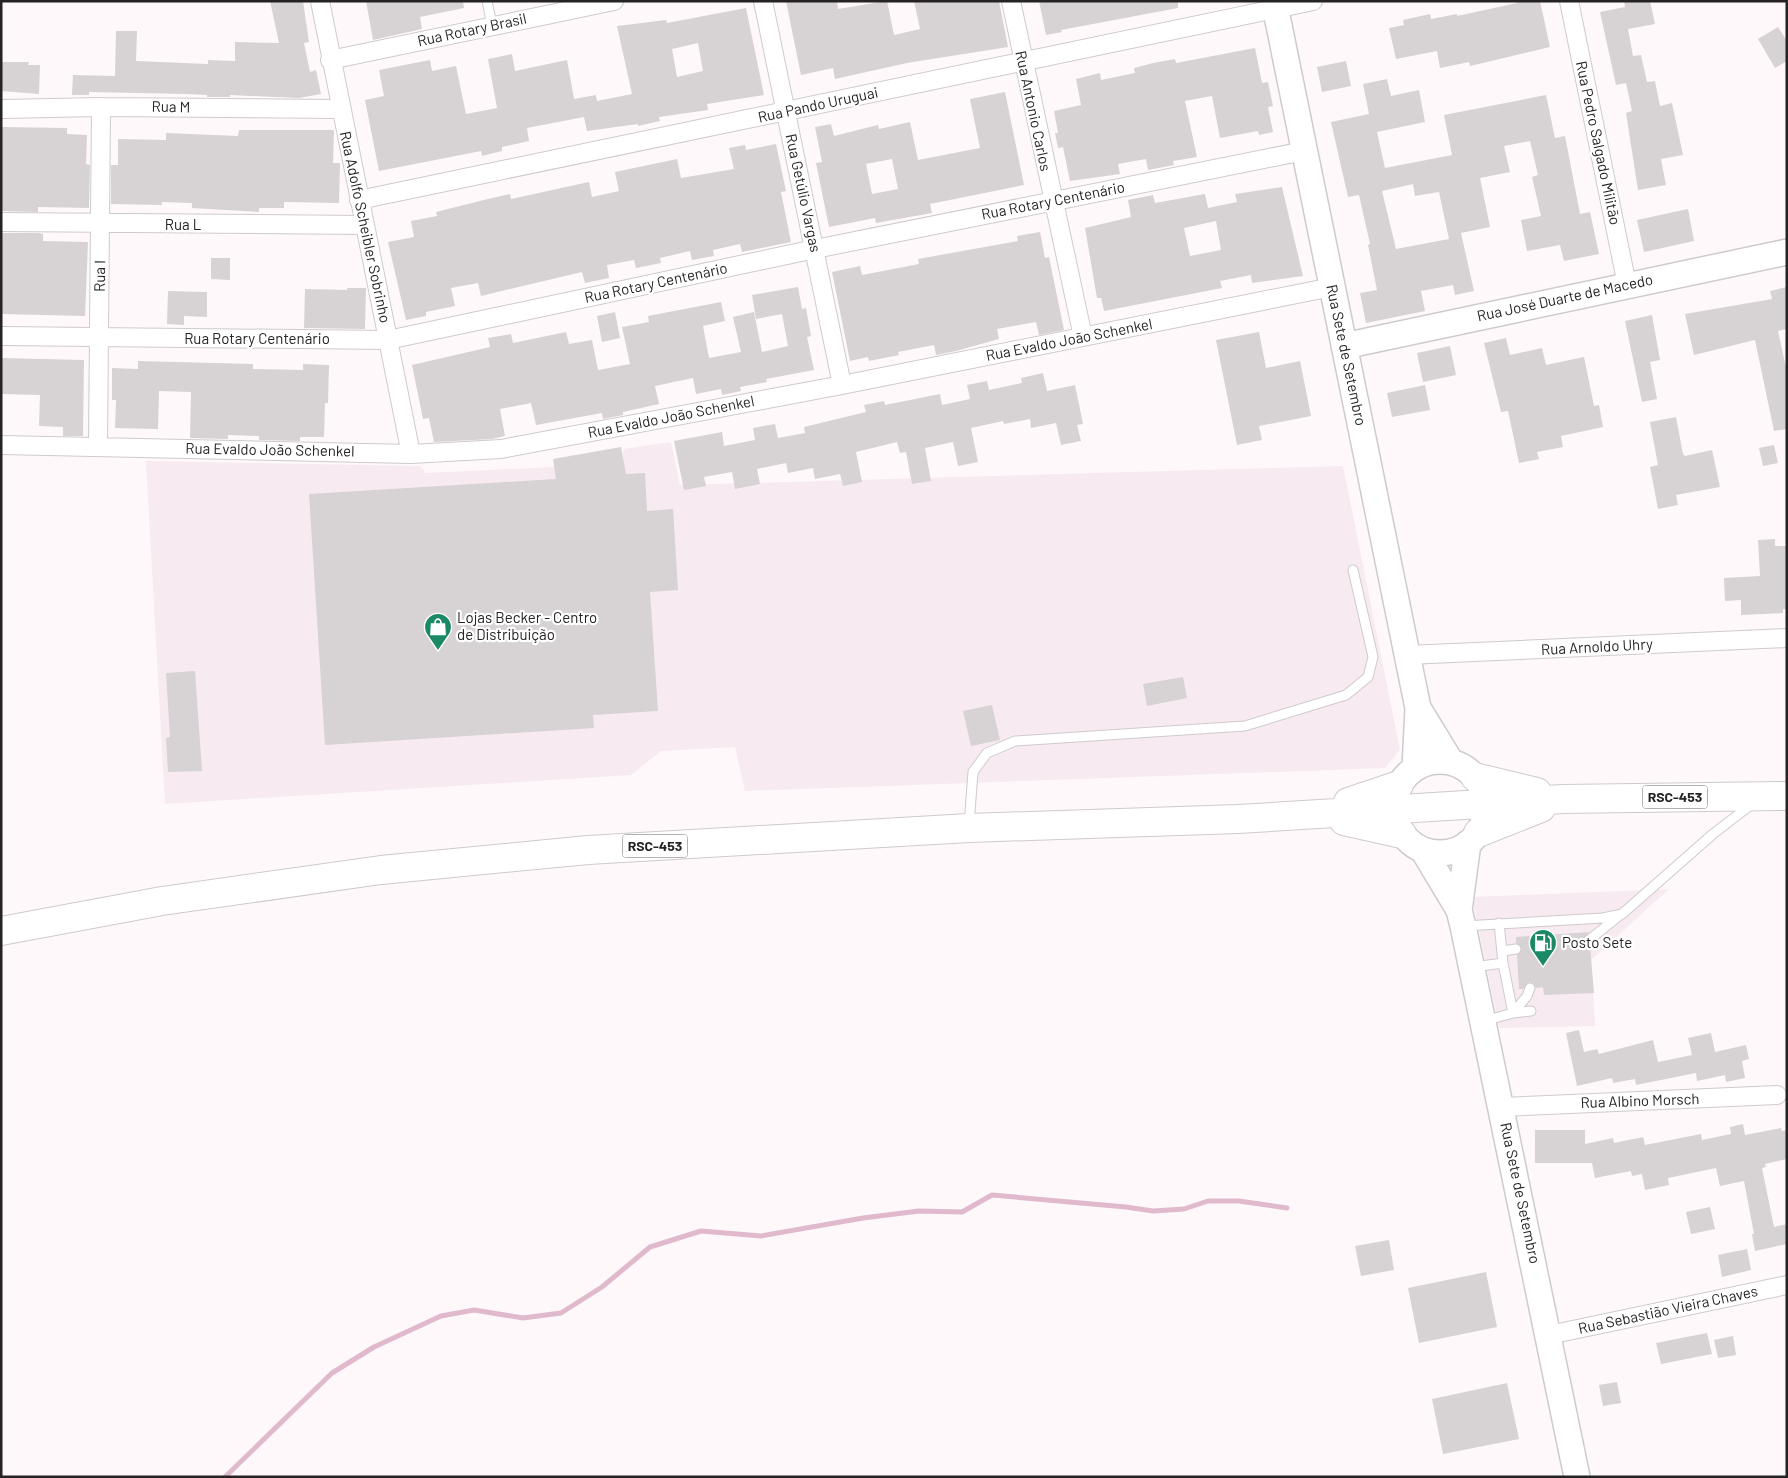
<svg xmlns="http://www.w3.org/2000/svg" width="1788" height="1478" viewBox="0 0 1788 1478" font-family="Barlow,sans-serif">
	<style>
		.built { fill: #f7eaf1 }
		.lines { fill: none; stroke-linecap: round; stroke-linejoin: round }
		.stream { stroke: #e1b9cd; stroke-width: 5 }
		.building { fill: #d7d2d4; fill-rule: evenodd }
		.lane-casing { stroke: #cfcacd; stroke-width: 11 }
		.street-casing { stroke: #cfcacd; stroke-width: 20 }
		.secondary-casing { stroke: #cfcacd; stroke-width: 28 }
		.highway-casing { stroke: #cfcacd; stroke-width: 30 }
		.lane { stroke: #fff; stroke-width: 9 }
		.street { stroke: #fff; stroke-width: 18 }
		.secondary { stroke: #fff; stroke-width: 25 }
		.highway { stroke: #fff; stroke-width: 28 }
		.labels { text-anchor: middle; stroke-width: 4.5; stroke-linejoin: round; paint-order: stroke }
		.shield { fill: #fff; stroke: #666566; stroke-width: 1 }
		.shield-label { font-size: 14px; font-weight: bold; fill: #252324 }
		.street-label { font-size: 15px; fill: #252324; stroke: #fff }
		.poi-label { font-size: 15px; fill: #252324; stroke: #fff; text-anchor: start }
	</style>
	<rect width="100%" height="100%" fill="#fef8fb"/>
	<path class="built" d="M 671,442 L 680,485 L 1343,466 L 1400,750 L 1385,768 L 745,791 L 735,747 L 661,751 L 631,775 L 165,804 L 146,461 L 420,466 L 426,473 L 553,467 L 623,468 L 623,449 Z
		M 1669,889 L 1591,960 L 1595,1026 L 1499,1028 L 1472,897 Z"/>
	<g class="lines">
		<path class="stream" d="M 225,1477 L 332,1373 L 374,1347 L 441,1316 L 474,1310 L 523,1318 L 561,1313 L 602,1287 L 650,1247 L 701,1231 L 761,1236 L 863,1218 L 919,1211 L 962,1212 L 992,1195 L 1126,1207 L 1153,1211 L 1184,1209 L 1208,1201 L 1239,1201 L 1287,1208"/>
	</g>
	<path class="building" d="M 270,1 L 303,1 L 309,42 L 304,43 L 310,72 L 316,70 L 321,94 L 299,98 L 230,95 L 230,97 L 207,97 L 207,95 L 186,94 L 89,92 L 89,95 L 72,95 L 73,75 L 115,76 L 116,31 L 137,31 L 136,61 L 208,64 L 208,60 L 235,61 L 235,42 L 279,43 Z
		M 366,1 L 463,1 L 464,8 L 420,17 L 422,29 L 373,40 Z
		M 786,1 L 837,1 L 838,9 L 887,1 L 894,35 L 920,29 L 914,1 L 999,1 L 1008,47 L 907,63 L 835,79 L 833,68 L 801,75 Z
		M 1039,1 L 1178,1 L 1178,8 L 1061,30 L 1062,32 L 1046,35 Z
		M 1517,1 L 1540,1 L 1550,47 L 1470,66 L 1469,62 L 1440,68 L 1437,51 L 1396,59 L 1389,28 L 1404,25 L 1403,20 L 1430,14 L 1431,19 L 1457,14 L 1457,16 L 1517,3 Z
		M 1624,1 L 1650,1 L 1655,24 L 1628,29 L 1633,56 L 1641,55 L 1647,82 L 1655,81 L 1660,106 L 1672,103 L 1683,155 L 1661,159 L 1666,185 L 1638,190 L 1626,113 L 1632,111 L 1626,83 L 1616,85 L 1600,12 L 1625,7 Z
		M 746,8 L 764,95 L 707,104 L 708,110 L 659,117 L 660,121 L 638,126 L 638,124 L 587,131 L 584,117 L 527,128 L 529,141 L 502,147 L 502,151 L 482,156 L 481,151 L 379,171 L 365,100 L 384,96 L 379,70 L 430,60 L 432,71 L 456,66 L 466,114 L 497,108 L 488,59 L 512,54 L 515,71 L 567,60 L 574,99 L 596,95 L 597,101 L 632,94 L 617,26 L 666,20 L 667,23 ZM 698,43 L 703,71 L 677,77 L 672,49 Z
		M 1778,27 L 1787,41 L 1787,61 L 1775,68 L 1758,39 Z
		M 1255,48 L 1262,83 L 1268,82 L 1273,106 L 1268,107 L 1273,132 L 1259,135 L 1258,131 L 1220,138 L 1212,96 L 1185,101 L 1197,157 L 1173,161 L 1174,165 L 1148,170 L 1146,159 L 1118,164 L 1120,174 L 1070,181 L 1063,147 L 1058,148 L 1055,133 L 1058,133 L 1054,111 L 1081,105 L 1076,79 L 1100,73 L 1101,80 L 1135,73 L 1134,68 L 1153,63 L 1175,59 L 1176,63 Z
		M 1346,61 L 1351,86 L 1322,92 L 1317,67 Z
		M 1,62 L 29,62 L 28,65 L 40,65 L 39,94 L 1,91 Z
		M 1387,79 L 1391,96 L 1419,90 L 1425,122 L 1377,132 L 1385,168 L 1452,155 L 1444,115 L 1546,95 L 1555,138 L 1565,136 L 1580,214 L 1590,212 L 1599,254 L 1564,261 L 1560,245 L 1527,251 L 1521,220 L 1541,216 L 1532,177 L 1538,175 L 1530,141 L 1504,146 L 1510,172 L 1480,178 L 1490,227 L 1461,233 L 1474,291 L 1455,295 L 1453,285 L 1421,291 L 1425,311 L 1366,323 L 1360,293 L 1377,290 L 1368,245 L 1370,244 L 1359,195 L 1348,197 L 1331,122 L 1369,114 L 1363,84 ZM 1413,184 L 1415,196 L 1439,192 L 1449,239 L 1396,249 L 1382,191 Z
		M 1005,92 L 1024,185 L 930,204 L 932,213 L 876,223 L 875,218 L 829,227 L 816,163 L 822,162 L 815,127 L 831,124 L 834,136 L 878,125 L 879,129 L 910,122 L 918,160 L 980,148 L 970,99 ZM 892,159 L 898,189 L 872,194 L 866,164 Z
		M 1,127 L 67,128 L 67,134 L 87,135 L 86,164 L 90,165 L 89,208 L 38,207 L 38,212 L 1,211 Z
		M 239,130 L 334,130 L 333,163 L 340,163 L 339,203 L 284,202 L 284,208 L 259,208 L 259,212 L 192,208 L 192,203 L 162,202 L 162,205 L 111,204 L 111,165 L 118,165 L 118,139 L 166,140 L 166,133 L 238,136 Z
		M 776,144 L 786,191 L 781,192 L 791,242 L 742,252 L 740,244 L 713,250 L 714,256 L 692,260 L 690,251 L 660,258 L 661,263 L 636,268 L 634,260 L 607,265 L 609,278 L 585,283 L 582,272 L 481,296 L 478,283 L 451,288 L 455,306 L 426,312 L 426,316 L 406,320 L 388,242 L 414,237 L 411,221 L 437,216 L 436,212 L 488,199 L 510,194 L 511,199 L 589,182 L 592,197 L 619,191 L 615,172 L 677,159 L 681,178 L 734,169 L 729,148 L 745,145 L 746,150 Z
		M 1282,187 L 1303,276 L 1252,283 L 1251,275 L 1220,281 L 1222,288 L 1104,311 L 1101,298 L 1097,298 L 1085,228 L 1131,217 L 1128,200 L 1153,195 L 1155,203 L 1205,194 L 1208,208 L 1237,202 L 1235,194 ZM 1216,221 L 1221,250 L 1190,256 L 1184,228 Z
		M 1688,209 L 1694,241 L 1644,252 L 1637,220 Z
		M 1040,232 L 1045,258 L 1049,257 L 1064,330 L 1039,335 L 1036,322 L 997,329 L 999,339 L 956,351 L 936,355 L 934,345 L 898,352 L 899,355 L 869,361 L 868,357 L 850,361 L 832,272 L 860,266 L 862,275 L 919,264 L 918,259 L 1018,241 L 1017,236 Z
		M 1,233 L 38,233 L 43,234 L 43,241 L 88,242 L 85,316 L 1,314 Z
		M 211,258 L 230,258 L 230,280 L 211,279 Z
		M 798,287 L 802,309 L 806,308 L 811,336 L 807,337 L 814,370 L 766,379 L 767,382 L 740,387 L 741,391 L 722,395 L 721,389 L 696,394 L 693,378 L 655,386 L 659,404 L 623,412 L 623,415 L 603,419 L 602,413 L 536,425 L 531,403 L 500,409 L 505,436 L 492,439 L 434,442 L 429,418 L 423,419 L 412,365 L 490,347 L 488,338 L 511,334 L 513,343 L 566,332 L 569,344 L 592,340 L 598,370 L 630,364 L 622,327 L 649,322 L 648,316 L 721,302 L 725,321 L 703,326 L 709,358 L 741,352 L 733,317 L 754,312 L 762,352 L 788,346 L 782,314 L 756,319 L 752,295 Z
		M 1787,287 L 1787,329 L 1778,331 L 1787,372 L 1787,429 L 1774,431 L 1755,340 L 1694,355 L 1685,314 L 1772,299 L 1770,291 Z
		M 347,288 L 366,288 L 365,329 L 304,328 L 305,289 L 347,290 Z
		M 168,291 L 207,292 L 207,317 L 184,316 L 184,325 L 167,324 Z
		M 615,312 L 620,338 L 602,342 L 597,316 Z
		M 1652,315 L 1660,360 L 1650,362 L 1657,399 L 1642,402 L 1625,321 Z
		M 1259,332 L 1266,368 L 1300,361 L 1311,416 L 1259,426 L 1262,440 L 1237,445 L 1216,340 Z
		M 1506,338 L 1510,355 L 1542,348 L 1546,365 L 1584,357 L 1594,406 L 1599,405 L 1603,427 L 1561,436 L 1563,447 L 1537,452 L 1539,459 L 1519,463 L 1508,411 L 1501,412 L 1484,343 Z
		M 1450,346 L 1456,375 L 1423,382 L 1417,353 Z
		M 1,358 L 84,360 L 83,436 L 63,436 L 63,427 L 39,426 L 40,395 L 1,394 Z
		M 138,361 L 253,364 L 253,369 L 303,370 L 303,364 L 329,365 L 328,403 L 325,403 L 324,437 L 300,437 L 300,441 L 259,440 L 259,436 L 228,435 L 228,439 L 190,438 L 191,392 L 159,391 L 158,429 L 115,428 L 116,400 L 112,400 L 112,368 L 138,369 Z
		M 1043,373 L 1047,391 L 1075,385 L 1083,424 L 1077,425 L 1081,441 L 1061,445 L 1056,423 L 1031,428 L 1030,419 L 1004,424 L 1003,421 L 971,428 L 978,462 L 958,466 L 953,442 L 925,448 L 931,481 L 912,484 L 906,452 L 900,453 L 897,442 L 856,452 L 862,482 L 843,486 L 840,474 L 815,479 L 813,468 L 788,473 L 786,463 L 757,469 L 760,484 L 735,489 L 732,472 L 704,477 L 706,486 L 684,490 L 674,441 L 722,432 L 724,446 L 755,440 L 753,428 L 775,424 L 778,438 L 805,433 L 804,427 L 866,412 L 864,405 L 884,401 L 885,405 L 940,394 L 942,405 L 970,399 L 967,385 L 987,381 L 989,390 L 1022,383 L 1021,378 Z
		M 1425,385 L 1430,410 L 1392,417 L 1387,393 Z
		M 1676,417 L 1683,454 L 1685,456 L 1712,450 L 1720,487 L 1676,495 L 1678,505 L 1658,509 L 1650,467 L 1658,465 L 1650,422 Z
		M 1774,445 L 1778,463 L 1763,466 L 1759,448 Z
		M 621,447 L 626,474 L 645,473 L 647,511 L 673,509 L 678,590 L 650,592 L 658,711 L 593,715 L 594,728 L 325,745 L 309,494 L 556,479 L 553,459 Z
		M 1775,539 L 1775,546 L 1787,546 L 1787,609 L 1783,609 L 1783,613 L 1741,615 L 1741,600 L 1725,601 L 1724,578 L 1760,576 L 1758,540 Z
		M 195,671 L 202,771 L 168,772 L 166,738 L 170,737 L 166,673 Z
		M 1183,677 L 1187,698 L 1147,706 L 1143,684 Z
		M 992,705 L 1000,740 L 971,746 L 963,711 Z
		M 1589,932 L 1583,940 L 1584,944 L 1590,946 L 1594,993 L 1544,995 L 1543,987 L 1536,988 L 1534,984 L 1529,982 L 1523,989 L 1519,989 L 1517,955 L 1522,949 L 1516,943 L 1516,937 Z
		M 1579,1030 L 1584,1052 L 1597,1049 L 1599,1054 L 1653,1040 L 1658,1062 L 1692,1055 L 1688,1038 L 1711,1033 L 1715,1052 L 1746,1045 L 1749,1059 L 1742,1061 L 1745,1078 L 1726,1082 L 1725,1075 L 1697,1081 L 1696,1073 L 1636,1085 L 1635,1079 L 1613,1083 L 1612,1078 L 1577,1086 L 1566,1033 Z
		M 1743,1124 L 1745,1135 L 1781,1128 L 1782,1131 L 1787,1130 L 1787,1159 L 1765,1164 L 1766,1167 L 1762,1168 L 1774,1227 L 1787,1224 L 1787,1244 L 1755,1251 L 1752,1234 L 1754,1234 L 1744,1181 L 1720,1186 L 1716,1168 L 1668,1178 L 1669,1185 L 1645,1190 L 1642,1174 L 1632,1176 L 1631,1171 L 1595,1178 L 1592,1163 L 1535,1163 L 1535,1130 L 1585,1130 L 1585,1144 L 1613,1138 L 1614,1143 L 1643,1137 L 1645,1145 L 1701,1134 L 1702,1140 L 1731,1134 L 1730,1127 Z
		M 1710,1207 L 1715,1229 L 1691,1234 L 1686,1212 Z
		M 1389,1240 L 1394,1270 L 1361,1276 L 1355,1246 Z
		M 1747,1249 L 1751,1270 L 1722,1277 L 1718,1255 Z
		M 1486,1272 L 1497,1327 L 1419,1343 L 1408,1288 Z
		M 1707,1333 L 1712,1354 L 1661,1364 L 1656,1343 Z
		M 1733,1336 L 1736,1355 L 1718,1358 L 1714,1340 Z
		M 1617,1382 L 1621,1403 L 1603,1406 L 1599,1385 Z
		M 1507,1383 L 1519,1439 L 1443,1454 L 1432,1399 Z"/>
	<g class="lines">
		<defs>
			<path id="lane" d="M 487,1 L 492,25
				M 969,825 L 973,772 L 987,753 L 1015,741 L 1245,726 L 1346,695 L 1368,677 L 1373,657 L 1353,570
				M 1463,926 L 1603,918 L 1622,914 L 1713,834 L 1752,804
				M 1589,940 L 1620,915
				M 1502,951 L 1516,949
				M 1474,967 L 1503,963
				M 1530,988 L 1527,996 L 1513,1013 L 1531,1011
				M 1484,1021 L 1513,1013 L 1503,963 L 1499,923"/>
			<path id="street" d="M 320,1 L 411,454
				M 763,1 L 842,385
				M 1011,1 L 1083,337
				M 1569,1 L 1627,285
				M 330,60 L 614,1
				M 1,109 L 101,107 L 341,109
				M 359,200 L 1313,1
				M 1,222 L 365,225
				M 1,336 L 388,340 L 815,249 L 1304,151
				M 1,445 L 411,454 L 501,449 L 842,385 L 1332,287
				M 98,445 L 101,107
				M 1407,655 L 1787,638
				M 1502,1107 L 1777,1095
				M 1549,1335 L 1787,1285"/>
			<path id="secondary" d="M 1274,1 L 1418,708 L 1415,768
				M 1344,346 L 1787,252
				M 1418,708 L 1451,762
				M1394 807a46 46 0 1 1 92 0a46 46 0 1 1-92 0Z
				M 1423,850 L 1459,910 L 1463,926 L 1577,1477
				M 1459,910 L 1468,843"/>
			<path id="highway" d="M 1475,777 L 1537,792
				M 1348,802 L 1399,785
				M 1344,821 L 1402,834
				M 1478,833 L 1541,808
				M 1,931 L 162,901 L 381,870 L 588,850 L 969,828 L 1238,819 L 1563,799 L 1787,796"/>
		</defs>
		<use href="#lane" class="lane-casing"/>
		<use href="#street" class="street-casing"/>
		<use href="#secondary" class="secondary-casing"/>
		<use href="#highway" class="highway-casing"/>
		<use href="#lane" class="lane"/>
		<use href="#street" class="street"/>
		<use href="#secondary" class="secondary"/>
		<use href="#highway" class="highway"/>
	</g>
	<defs>
		<symbol id="shop-pin" viewBox="-11 -11 22 30"><path d="M0 17L-7.5 6A9.5 9.5 0 1 1 7.5 6Z" fill="#1b8866" stroke="#fff"/><path d="M-5-2.5h2.3a2.7 3.5 0 0 1 5.4 0H5L5.5 6h-11ZM-1.5-2.5h3a1.5 2.3 0 0 0-3 0Z" fill="#fff"/></symbol>
		<symbol id="fuel-pin" viewBox="-11 -11 22 30"><path d="M0 17L-7.5 6A9.5 9.5 0 1 1 7.5 6Z" fill="#1b8866" stroke="#fff"/><path d="M-5.5-6h7V0h2V4h1.3V-2.5L3-4.5l.8-.8L6-3V5H2.5V1h-1V6h-7ZM-4.2-4.7v3.2H.2V-4.7Z" fill="#fff"/></symbol>
	</defs>
	<g fill-rule="evenodd">
		<use href="#shop-pin" x="422" y="611" width="32" height="43"/>
		<use href="#fuel-pin" x="1527" y="927" width="32" height="43"/>
	</g>
	<g class="labels">
		<g class="shield">
			<rect x="1642.5" y="785.5" width="65" height="23" rx="4"/>
			<rect x="622.5" y="834.5" width="65" height="23" rx="4"/>
		</g>
		<g class="shield-label">
			<text x="1675" y="802">RSC-453</text>
			<text x="655" y="851">RSC-453</text>
		</g>
		<g class="street-label">
			<text transform="translate(472 30) rotate(-12)" y="5">Rua Rotary Brasil</text>
			<text transform="translate(818 105) rotate(-12)" y="5">Rua Pando Uruguai</text>
			<text transform="translate(171 107) rotate(1)" y="5">Rua M</text>
			<text transform="translate(1033 111) rotate(78)" y="5">Rua Antonio Carlos</text>
			<text transform="translate(1598 143) rotate(78)" y="5">Rua Pedro Salgado Militão</text>
			<text transform="translate(803 193) rotate(78)" y="5">Rua Getúlio Vargas</text>
			<text transform="translate(1053 201) rotate(-11)" y="5">Rua Rotary Centenário</text>
			<text x="183" y="230">Rua L</text>
			<text transform="translate(365 227) rotate(78)" y="5">Rua Adolfo Scheibler Sobrinho</text>
			<text transform="translate(100 276) rotate(-89)" y="5">Rua I</text>
			<text transform="translate(656 283) rotate(-12)" y="5">Rua Rotary Centenário</text>
			<text transform="translate(1565 298) rotate(-12)" y="5">Rua José Duarte de Macedo</text>
			<text x="257" y="344">Rua Rotary Centenário</text>
			<text transform="translate(1069 340) rotate(-11)" y="5">Rua Evaldo João Schenkel</text>
			<text transform="translate(1346 355) rotate(78)" y="5">Rua Sete de Setembro</text>
			<text transform="translate(671 417) rotate(-11)" y="5">Rua Evaldo João Schenkel</text>
			<text transform="translate(270 450) rotate(1)" y="5">Rua Evaldo João Schenkel</text>
			<text transform="translate(1597 647) rotate(-3)" y="5">Rua Arnoldo Uhry</text>
			<text transform="translate(1640 1101) rotate(-2)" y="5">Rua Albino Morsch</text>
			<text transform="translate(1520 1193) rotate(78)" y="5">Rua Sete de Setembro</text>
			<text transform="translate(1668 1310) rotate(-12)" y="5">Rua Sebastião Vieira Chaves</text>
		</g>
		<g class="poi-label">
			<text x="457" y="623">Lojas Becker - Centro<tspan x="457" dy="17">de Distribuição</tspan></text>
			<text x="1562" y="948">Posto Sete</text>
		</g>
	</g>
	<rect width="1788" height="1478" fill="none" stroke="#252324" stroke-width="5"/>
</svg>
